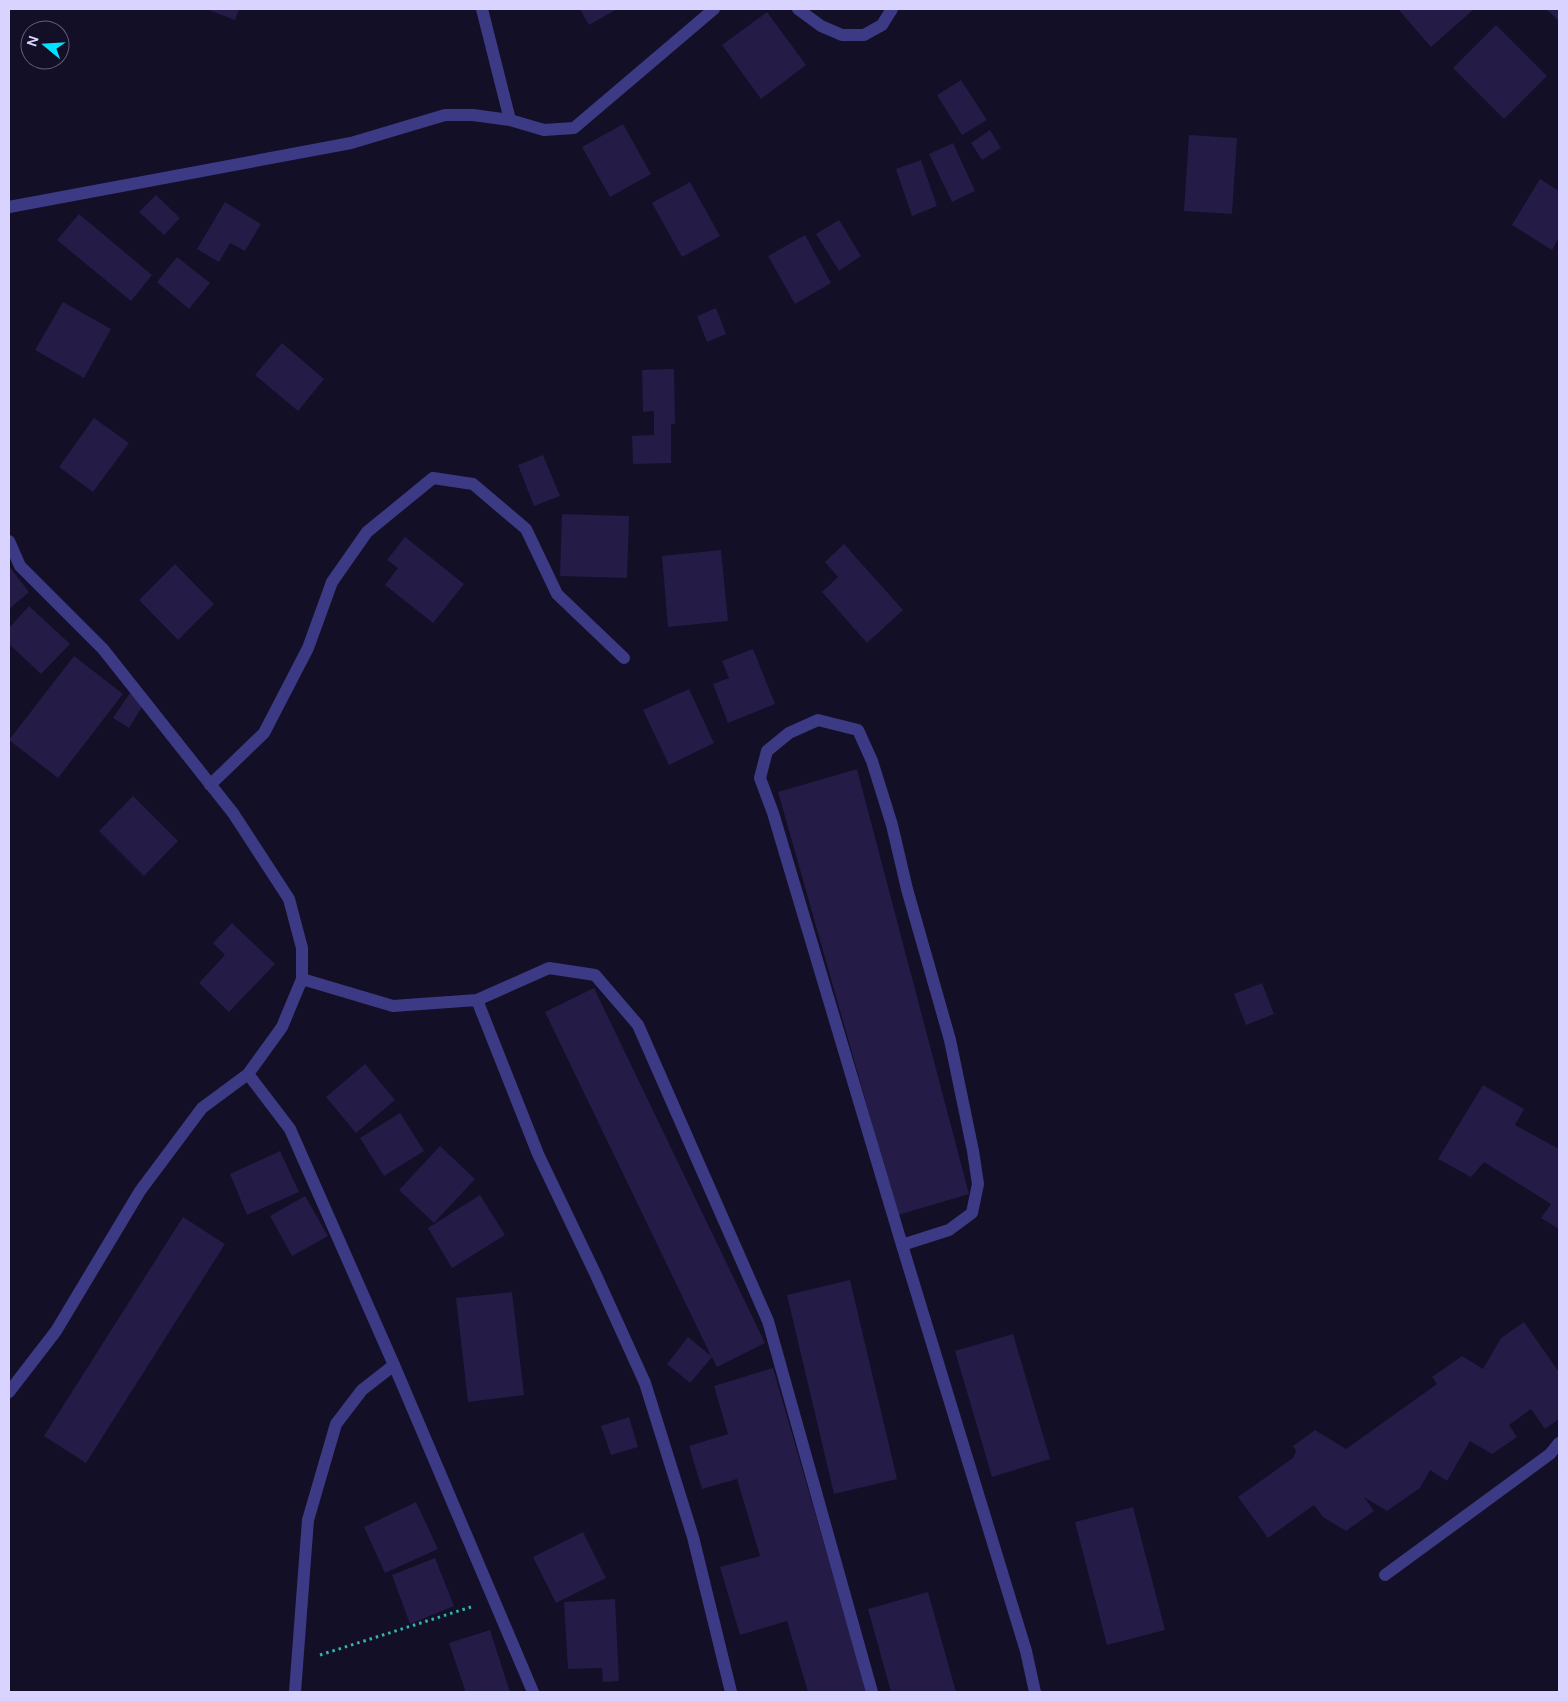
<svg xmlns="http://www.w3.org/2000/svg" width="1568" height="1701" viewBox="0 0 1568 1701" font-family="'DM Sans',sans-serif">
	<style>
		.building { fill: #241b47 }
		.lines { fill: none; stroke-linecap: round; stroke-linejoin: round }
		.path { stroke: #2fb8b0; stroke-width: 3; stroke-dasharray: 2.5 4; stroke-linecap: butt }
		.minor { stroke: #3d3a85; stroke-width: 12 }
	</style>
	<rect width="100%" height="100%" fill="#130f26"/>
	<path class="building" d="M 206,9 L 239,9 L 235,20 Z
		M 580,9 L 617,9 L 589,25 Z
		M 1398,9 L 1474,9 L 1431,47 Z
		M 1546,9 L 1559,9 L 1559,21 Z
		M 767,12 L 806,65 L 761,99 L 722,45 Z
		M 1496,25 L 1547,76 L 1504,119 L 1453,68 Z
		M 961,80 L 987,120 L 962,135 L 937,95 Z
		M 623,124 L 651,174 L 610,197 L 582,147 Z
		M 990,130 L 1001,148 L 982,160 L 971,143 Z
		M 1189,135 L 1237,138 L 1232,214 L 1184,211 Z
		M 953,143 L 975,191 L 952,202 L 929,154 Z
		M 921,160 L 937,206 L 912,216 L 896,169 Z
		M 1540,179 L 1559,191 L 1559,237 L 1552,250 L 1512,225 Z
		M 690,182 L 720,236 L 682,257 L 652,203 Z
		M 156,195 L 180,218 L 164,235 L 139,212 Z
		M 225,202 L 261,224 L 245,251 L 230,243 L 219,262 L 197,249 Z
		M 79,214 L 152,275 L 131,301 L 57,240 Z
		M 839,220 L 861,256 L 839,271 L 816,234 Z
		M 805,235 L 831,283 L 795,304 L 768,256 Z
		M 177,257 L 210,283 L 189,309 L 157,282 Z
		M 63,302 L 111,329 L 84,378 L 35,350 Z
		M 716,308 L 726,334 L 707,342 L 697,316 Z
		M 282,343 L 324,379 L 298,411 L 255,375 Z
		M 674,369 L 675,424 L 671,424 L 671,463 L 633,464 L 632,436 L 654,435 L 654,411 L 643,412 L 642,370 Z
		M 94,418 L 129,443 L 93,492 L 59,467 Z
		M 543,455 L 560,496 L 534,506 L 518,465 Z
		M 562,514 L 629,516 L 627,578 L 560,576 Z
		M 405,537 L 464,584 L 433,623 L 385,585 L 398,568 L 387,560 Z
		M 844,544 L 903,610 L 867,643 L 822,592 L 838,577 L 825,562 Z
		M 721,550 L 728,621 L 668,627 L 662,556 Z
		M 175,564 L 214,604 L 178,640 L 139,600 Z
		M 9,566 L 29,592 L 9,609 Z
		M 29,606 L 70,644 L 41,674 L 9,644 L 9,628 Z
		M 753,649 L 775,704 L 728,723 L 713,684 L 729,678 L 722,661 Z
		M 74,656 L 123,694 L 58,778 L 9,740 Z
		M 689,689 L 714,743 L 669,765 L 643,710 Z
		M 130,693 L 145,702 L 129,728 L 113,718 Z
		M 857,769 L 969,1194 L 898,1215 L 778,792 Z
		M 133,796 L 178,841 L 144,876 L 99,831 Z
		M 232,923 L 275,964 L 229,1012 L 199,983 L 225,955 L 213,943 Z
		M 1262,983 L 1274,1014 L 1246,1025 L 1234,994 Z
		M 594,988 L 765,1343 L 717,1367 L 712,1357 L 690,1383 L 667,1364 L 688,1337 L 711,1356 L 545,1012 Z
		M 365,1064 L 395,1100 L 356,1133 L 326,1097 Z
		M 1483,1085 L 1524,1109 L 1515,1125 L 1559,1149 L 1559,1229 L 1541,1218 L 1551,1204 L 1484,1162 L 1471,1177 L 1438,1159 Z
		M 400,1113 L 424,1151 L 384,1176 L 360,1138 Z
		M 440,1146 L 475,1179 L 434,1223 L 399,1190 Z
		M 280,1151 L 299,1192 L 247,1215 L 230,1174 Z
		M 480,1195 L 505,1235 L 452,1268 L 428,1228 Z
		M 305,1196 L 328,1236 L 292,1256 L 270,1216 Z
		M 183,1217 L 225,1244 L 86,1463 L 44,1436 Z
		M 850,1280 L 897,1479 L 834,1494 L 787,1295 Z
		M 512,1292 L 524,1395 L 468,1402 L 456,1298 Z
		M 1524,1322 L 1559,1372 L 1559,1419 L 1545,1429 L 1531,1409 L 1509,1425 L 1517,1437 L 1492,1454 L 1470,1441 L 1447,1481 L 1430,1470 L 1420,1488 L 1387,1511 L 1364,1497 L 1374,1511 L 1346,1531 L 1323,1517 L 1314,1505 L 1268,1538 L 1238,1497 L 1293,1458 L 1296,1451 L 1293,1446 L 1315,1430 L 1346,1449 L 1437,1384 L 1432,1377 L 1462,1356 L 1483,1369 L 1501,1338 Z
		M 1013,1334 L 1050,1459 L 992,1477 L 955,1351 Z
		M 773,1368 L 867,1692 L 808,1692 L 787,1621 L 740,1635 L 720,1567 L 760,1556 L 737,1479 L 702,1489 L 689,1446 L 728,1434 L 714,1386 Z
		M 629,1417 L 638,1447 L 611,1455 L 601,1426 Z
		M 416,1502 L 438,1549 L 385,1573 L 364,1527 Z
		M 1133,1507 L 1165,1630 L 1107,1645 L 1075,1522 Z
		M 583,1532 L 606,1578 L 556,1603 L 533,1557 Z
		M 435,1558 L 454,1606 L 410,1624 L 392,1575 Z
		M 928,1592 L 956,1692 L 891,1692 L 868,1609 Z
		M 615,1599 L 619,1681 L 603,1682 L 602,1668 L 568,1669 L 564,1602 Z
		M 490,1630 L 510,1692 L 460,1692 L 465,1690 L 449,1643 Z"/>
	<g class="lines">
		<path class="path" d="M 320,1655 L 471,1607"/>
		<path class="minor" d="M 482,9 L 510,120
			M 798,9 L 821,26 L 842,35 L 864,35 L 882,25 L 892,9
			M 9,207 L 351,143 L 445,115 L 473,115 L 510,120 L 544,130 L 574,128 L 714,9
			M 9,541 L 20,566 L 103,649 L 233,813 L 289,899 L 302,948 L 302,979 L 282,1027 L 248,1074
			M 210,785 L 264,733 L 308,648 L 332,582 L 367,532 L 433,478 L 473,484 L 526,529 L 557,594 L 624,658
			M 302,979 L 393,1006 L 477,1000 L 549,968 L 595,975 L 638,1025 L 768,1321 L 872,1692
			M 477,1000 L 538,1154 L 595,1273 L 645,1383 L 693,1537 L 731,1692
			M 902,1245 L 949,1230 L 972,1213 L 978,1184 L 973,1151 L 950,1040 L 907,889 L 892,825 L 872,761 L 858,730 L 818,720 L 789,733 L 767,751 L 760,778 L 773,813 L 902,1245 L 1026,1651 L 1035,1692
			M 9,1392 L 56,1331 L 140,1191 L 202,1108 L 248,1074 L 290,1129 L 394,1365 L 533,1692
			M 1385,1575 L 1550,1454 L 1559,1443
			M 295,1692 L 308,1520 L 336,1424 L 362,1390 L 394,1365"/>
	</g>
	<rect width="1568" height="1701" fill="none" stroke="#d9d4ff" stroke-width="20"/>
	<g transform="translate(45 45) rotate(288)"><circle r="24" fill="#130f26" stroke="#625e7d"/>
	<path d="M0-4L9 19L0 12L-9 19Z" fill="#00e5ff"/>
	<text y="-8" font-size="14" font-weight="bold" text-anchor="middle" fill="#d9d4ff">N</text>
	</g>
</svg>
